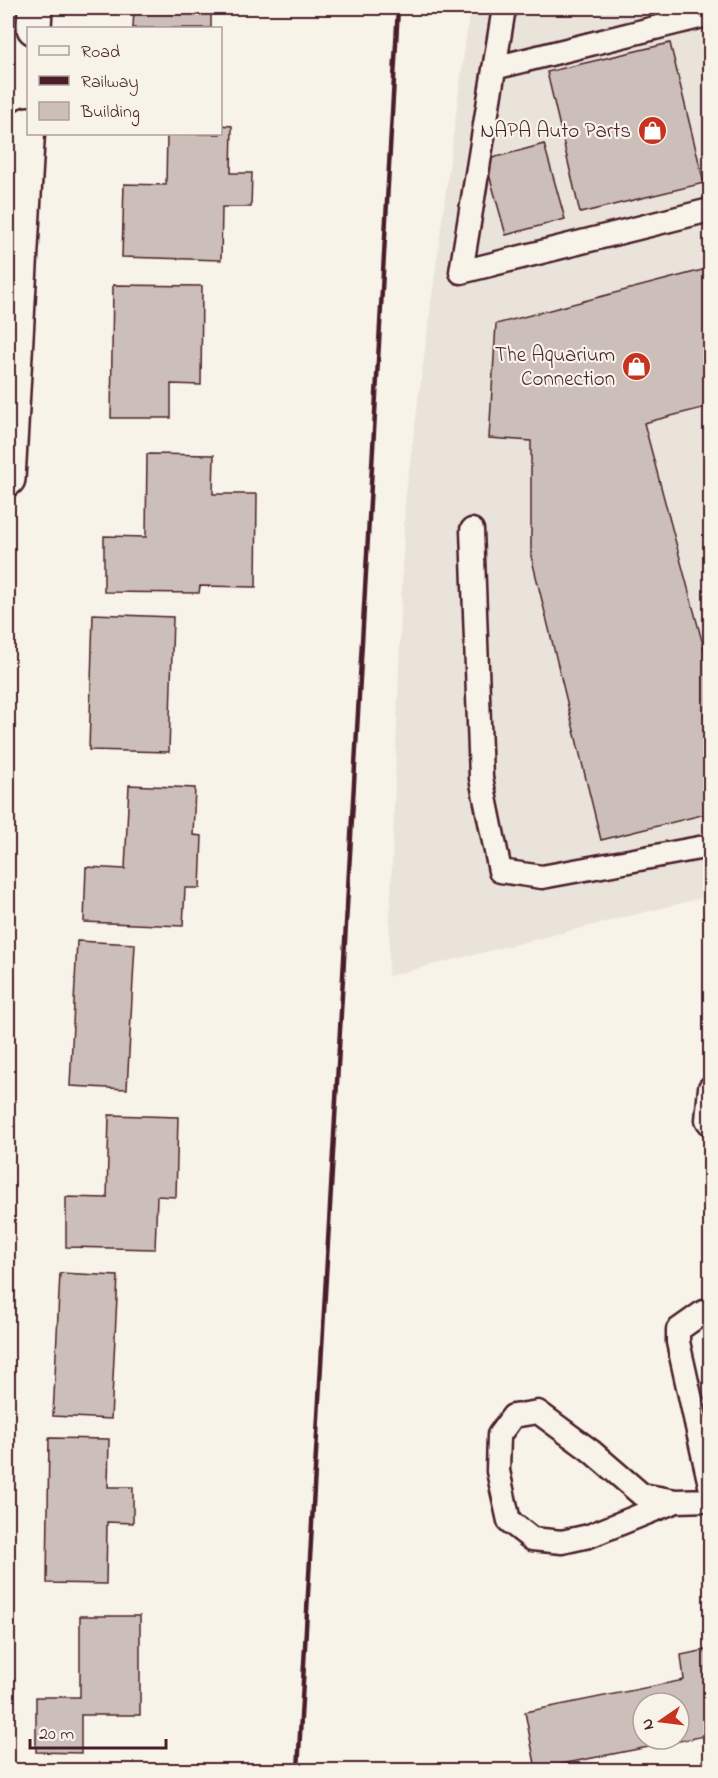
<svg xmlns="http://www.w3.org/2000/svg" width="718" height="1778" viewBox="0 0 718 1778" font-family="'Indie Flower',sans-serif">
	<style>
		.built { fill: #eae3da }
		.building { fill: #ccbfb9; stroke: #4a1f2b; stroke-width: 1.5; fill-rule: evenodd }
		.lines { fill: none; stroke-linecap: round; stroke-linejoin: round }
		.service-casing { stroke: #4a1f2b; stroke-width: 27 }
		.minor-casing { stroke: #4a1f2b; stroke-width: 38 }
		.service { stroke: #f7f3e8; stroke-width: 22 }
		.minor { stroke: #f7f3e8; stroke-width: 33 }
		.rail { stroke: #4a1f2b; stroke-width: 4.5 }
		.labels { text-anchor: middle; stroke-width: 4.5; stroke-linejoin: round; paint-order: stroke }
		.poi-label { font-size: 21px; fill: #4a1f2b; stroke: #f7f3e8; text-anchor: end }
	</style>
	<rect width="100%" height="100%" fill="#f7f3e8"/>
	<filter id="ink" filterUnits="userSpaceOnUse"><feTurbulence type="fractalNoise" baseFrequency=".0167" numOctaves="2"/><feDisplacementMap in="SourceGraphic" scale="12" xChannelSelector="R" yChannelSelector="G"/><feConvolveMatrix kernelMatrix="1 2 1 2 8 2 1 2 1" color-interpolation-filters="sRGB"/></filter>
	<g filter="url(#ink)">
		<path class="built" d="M 470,8 L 710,8 L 710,896 L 388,976 L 405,501 Z"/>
		<path class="building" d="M 134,8 L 211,8 L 211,28 L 133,28 Z
			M 670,43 L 704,183 L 580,213 L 547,72 Z
			M 220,125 L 232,126 L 231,173 L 252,173 L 251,207 L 222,207 L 221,260 L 122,257 L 124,184 L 166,185 L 167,134 L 220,134 Z
			M 544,144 L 565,219 L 506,235 L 485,160 Z
			M 710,268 L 710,406 L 644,423 L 710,671 L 710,813 L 601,840 L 531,556 L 531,441 L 489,438 L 496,324 Z
			M 113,285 L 202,286 L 201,385 L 171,384 L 171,418 L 111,418 Z
			M 147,454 L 214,455 L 213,494 L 257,494 L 256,587 L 200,586 L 199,593 L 104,592 L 104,536 L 146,537 Z
			M 93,614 L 173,617 L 169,752 L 89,750 Z
			M 129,785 L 195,788 L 193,835 L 202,836 L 200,888 L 185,888 L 183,926 L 84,922 L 86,867 L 125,869 Z
			M 77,941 L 135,944 L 127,1089 L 70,1086 Z
			M 109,1115 L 178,1117 L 176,1197 L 157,1196 L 155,1249 L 66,1247 L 66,1197 L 107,1198 Z
			M 60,1273 L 118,1276 L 111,1419 L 53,1416 Z
			M 49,1438 L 109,1439 L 108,1487 L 133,1487 L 133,1523 L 107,1522 L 106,1584 L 47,1583 Z
			M 80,1616 L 140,1616 L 140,1715 L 81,1715 L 81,1753 L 36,1752 L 36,1697 L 80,1697 Z
			M 710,1649 L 710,1735 L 536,1769 L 525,1712 L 684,1680 L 681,1655 ZM 643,1703 L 679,1703 L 679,1739 L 643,1739 Z
			M 31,1768 L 107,1770 L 31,1770 Z"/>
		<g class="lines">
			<defs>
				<path id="service" d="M 504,8 L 461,272 L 710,210
					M 494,68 L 699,17
					M 472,530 L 481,778 L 500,871 L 542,877 L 710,846
					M 710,1088 L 707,1120 L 710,1124
					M 710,1309 L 702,1313 L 678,1330 L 678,1342 L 710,1485
					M 676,1501 L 589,1536 L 562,1542 L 532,1539 L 509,1521 L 498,1471 L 499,1435 L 513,1416 L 538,1412 L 591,1451 L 642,1495 L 676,1501 L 710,1500"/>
				<path id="minor" d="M 34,28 L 35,8
					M 8,479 L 28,124"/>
			</defs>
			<use href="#service" class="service-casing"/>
			<use href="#minor" class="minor-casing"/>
			<use href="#service" class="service"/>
			<use href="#minor" class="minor"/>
			<path class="rail" d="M 298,1770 L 398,8"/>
		</g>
	</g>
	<defs>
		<symbol id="shop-disc" viewBox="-11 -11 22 22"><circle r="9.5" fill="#c8321e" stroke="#f7f3e8"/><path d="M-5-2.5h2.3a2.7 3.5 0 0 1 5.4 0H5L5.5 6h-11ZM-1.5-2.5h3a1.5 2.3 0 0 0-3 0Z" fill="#fff"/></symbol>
	</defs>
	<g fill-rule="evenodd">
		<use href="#shop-disc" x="636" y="114" width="33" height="33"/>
		<use href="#shop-disc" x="620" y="350" width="33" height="33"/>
	</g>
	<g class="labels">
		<g class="poi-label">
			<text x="631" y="137">NAPA Auto Parts</text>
			<text x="615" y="361">The Aquarium<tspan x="615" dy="24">Connection</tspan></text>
		</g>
	</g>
	<rect width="718" height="1778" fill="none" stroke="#f7f3e8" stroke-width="30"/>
	<rect x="15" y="15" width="688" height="1748" fill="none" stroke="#4a1f2b" stroke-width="2" filter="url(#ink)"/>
	<rect x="27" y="27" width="195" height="108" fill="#f7f3e8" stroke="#b29e9c" stroke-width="1.5"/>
	<rect x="39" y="46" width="30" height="9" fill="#f7f3e8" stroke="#b29e9c" stroke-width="1.5"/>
	<text x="81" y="57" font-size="18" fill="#4a1f2b">Road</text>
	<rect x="39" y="76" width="30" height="9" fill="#4a1f2b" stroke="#b29e9c" stroke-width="1.5"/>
	<text x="81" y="87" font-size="18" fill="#4a1f2b">Railway</text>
	<rect x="39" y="102" width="30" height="18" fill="#ccbfb9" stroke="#b29e9c" stroke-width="1.5"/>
	<text x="81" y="117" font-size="18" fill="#4a1f2b">Building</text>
	<g transform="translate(661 1721) rotate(256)"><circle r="28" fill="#f7f3e8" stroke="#b29e9c" stroke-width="1.5"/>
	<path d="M0-4.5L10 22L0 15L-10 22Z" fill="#c8321e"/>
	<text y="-9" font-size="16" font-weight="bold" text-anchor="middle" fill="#4a1f2b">N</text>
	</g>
	<path d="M30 1739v9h136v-9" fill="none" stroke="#4a1f2b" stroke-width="3"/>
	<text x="39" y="1739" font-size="18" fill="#4a1f2b" stroke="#f7f3e8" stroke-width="4.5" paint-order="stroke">20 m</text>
</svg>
